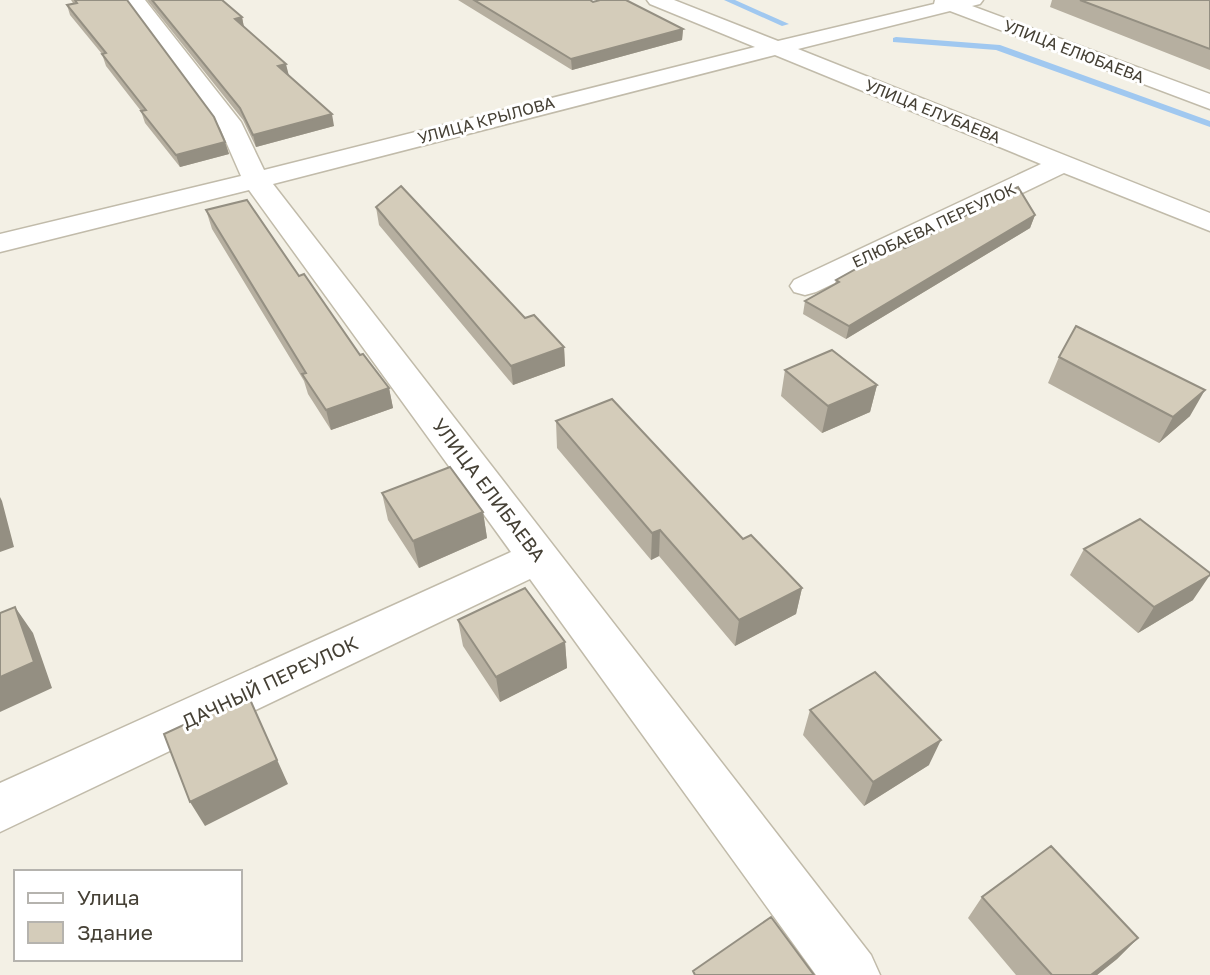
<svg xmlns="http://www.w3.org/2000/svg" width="1210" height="975" viewBox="0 0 1210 975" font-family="'Golos Text',sans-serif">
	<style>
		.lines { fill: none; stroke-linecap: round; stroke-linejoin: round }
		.stream { fill: #a0c8f0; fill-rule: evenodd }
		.minor-casing { stroke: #c1bbaa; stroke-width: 3 }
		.minor { fill: #fff; fill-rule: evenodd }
		.wall { fill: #b6afa0 }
		.shaded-wall { fill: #948f82 }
		.building { fill: #d4ccba; stroke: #948f82; stroke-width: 2 }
		.labels { text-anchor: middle; stroke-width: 6; stroke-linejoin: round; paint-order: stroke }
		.far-street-label { font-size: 16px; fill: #454035; stroke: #fff }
		.street-label { font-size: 19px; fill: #454035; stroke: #fff }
	</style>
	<rect width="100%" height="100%" fill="#f3f0e5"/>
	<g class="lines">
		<path class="stream" d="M 724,0 L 735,0 L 789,24 L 782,26 Z
			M 896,37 L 1000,45 L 1210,121 L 1210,127 L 996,50 L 893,42 L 893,38 Z"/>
		<defs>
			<path id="minor" d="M 125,0 L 145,0 L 241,122 L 264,170 L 755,47 L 650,4 L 647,0 L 674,0 L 778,41 L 934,4 L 935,0 L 983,0 L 980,4 L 972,6 L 1210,94 L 1210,109 L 950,11 L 798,49 L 1210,213 L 1210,231 L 1064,173 L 816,292 L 805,295 L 794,292 L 790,286 L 794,280 L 1041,164 L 775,55 L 273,184 L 871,955 L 880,975 L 816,975 L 530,579 L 0,832 L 0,783 L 511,552 L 249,190 L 0,252 L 0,234 L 241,176 L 220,128 Z"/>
		</defs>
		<use href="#minor" class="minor-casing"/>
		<use href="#minor" class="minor"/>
	</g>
	<path class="wall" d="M 71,0 L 127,0 L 225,142 L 229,154 L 180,167 L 145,123 L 141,111 L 106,66 L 102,54 L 70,15 L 67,5 L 73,3 Z
		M 147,0 L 222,0 L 242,17 L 244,27 L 334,126 L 256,147 L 243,120 Z
		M 458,0 L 590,0 L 683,29 L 682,40 L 572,70 Z
		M 1052,0 L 1210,0 L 1210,70 L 1050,7 Z
		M 376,207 L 564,347 L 565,366 L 513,385 L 379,225 Z
		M 206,210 L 360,355 L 389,388 L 393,408 L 331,430 L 308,394 L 304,381 L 212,229 Z
		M 1035,215 L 1030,228 L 846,339 L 803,314 L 805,301 L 835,284 L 836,280 L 905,248 Z
		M 1059,357 L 1190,416 L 1159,443 L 1048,383 Z
		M 785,370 L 877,385 L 870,412 L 822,433 L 781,396 Z
		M 556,421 L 743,539 L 802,588 L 796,614 L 735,646 L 659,556 L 651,560 L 557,448 Z
		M 382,493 L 483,512 L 487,538 L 419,568 L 388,520 Z
		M 1084,549 L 1193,600 L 1138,633 L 1070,575 Z
		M 458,620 L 565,642 L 567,668 L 500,702 L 463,646 Z
		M 810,710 L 929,765 L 864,806 L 803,735 Z
		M 982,897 L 1138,938 L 1117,959 L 1097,975 L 1016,975 L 968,918 Z"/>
	<path class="shaded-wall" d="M 242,17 L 244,28 L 235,19 Z
		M 683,29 L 682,40 L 572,70 L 571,59 Z
		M 286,64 L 289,76 L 278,66 Z
		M 332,114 L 334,126 L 256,147 L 253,135 Z
		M 225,142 L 229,154 L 180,167 L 176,155 Z
		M 1035,215 L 1030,228 L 846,339 L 849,326 Z
		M 564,347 L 565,366 L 513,385 L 511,366 Z
		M 877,385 L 870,412 L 822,433 L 828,406 Z
		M 389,388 L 393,408 L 331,430 L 326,410 Z
		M 1205,390 L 1190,416 L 1159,443 L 1173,417 Z
		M 0,497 L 2,501 L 14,547 L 0,552 Z
		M 483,512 L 487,538 L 419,568 L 413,541 Z
		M 660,530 L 659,556 L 651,560 L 652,533 Z
		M 1210,575 L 1193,600 L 1138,633 L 1154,607 Z
		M 802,588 L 796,614 L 735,646 L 739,620 Z
		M 15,607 L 33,633 L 52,688 L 0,712 L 0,677 Z
		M 565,642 L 567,668 L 500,702 L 496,677 Z
		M 248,695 L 288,784 L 205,826 L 190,802 Z
		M 941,740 L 929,765 L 864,806 L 873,782 Z
		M 1138,938 L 1117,959 L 1097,975 L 1091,975 Z"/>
	<path class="building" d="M 75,0 L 127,0 L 214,117 L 225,142 L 176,155 L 141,111 L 146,110 L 102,54 L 106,53 L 67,5 L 77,3 Z
		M 152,0 L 222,0 L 242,17 L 235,19 L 286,64 L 278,66 L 332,114 L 253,135 L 240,108 Z
		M 474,0 L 590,0 L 593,2 L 600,0 L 626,0 L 683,29 L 571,59 Z
		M 1080,0 L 1210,0 L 1210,49 Z
		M 401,186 L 525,318 L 534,315 L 564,347 L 511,366 L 376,207 Z
		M 1018,187 L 1035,215 L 849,326 L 805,301 L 839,282 L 836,280 L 899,245 L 905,248 Z
		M 247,200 L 299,276 L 304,274 L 360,355 L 363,354 L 389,388 L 326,410 L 302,374 L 306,373 L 206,210 Z
		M 1076,326 L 1205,390 L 1173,417 L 1059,357 Z
		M 832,350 L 877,385 L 828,406 L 785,370 Z
		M 612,399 L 743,539 L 751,535 L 802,588 L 739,620 L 660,530 L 652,533 L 556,421 Z
		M 450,467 L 483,512 L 413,541 L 382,493 Z
		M 1140,519 L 1210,573 L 1210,575 L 1154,607 L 1084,549 Z
		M 525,588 L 565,642 L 496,677 L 458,620 Z
		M 15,607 L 34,662 L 0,677 L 0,613 Z
		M 875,672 L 941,740 L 873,782 L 810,710 Z
		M 248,695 L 277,760 L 190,802 L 164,734 Z
		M 1051,846 L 1138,938 L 1091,975 L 1052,975 L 982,897 Z
		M 771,917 L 814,975 L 695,975 L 693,971 Z"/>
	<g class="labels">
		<g class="far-street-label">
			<text transform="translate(1074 51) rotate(21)" y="6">УЛИЦА ЕЛЮБАЕВА</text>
			<text transform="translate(933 111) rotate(22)" y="6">УЛИЦА ЕЛУБАЕВА</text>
			<text transform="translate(486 120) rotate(-15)" y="6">УЛИЦА КРЫЛОВА</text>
			<text transform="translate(934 225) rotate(-25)" y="6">ЕЛЮБАЕВА ПЕРЕУЛОК</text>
		</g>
		<g class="street-label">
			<text transform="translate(489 490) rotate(53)" y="7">УЛИЦА ЕЛИБАЕВА</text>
			<text transform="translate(270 682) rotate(-25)" y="7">ДАЧНЫЙ ПЕРЕУЛОК</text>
		</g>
	</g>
	<rect x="14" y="870" width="228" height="91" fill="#ffffff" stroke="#b5b3ae" stroke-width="2"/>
	<rect x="28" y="893" width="35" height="10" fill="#ffffff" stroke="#b5b3ae" stroke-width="2"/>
	<text x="77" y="905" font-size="21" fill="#454035">Улица</text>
	<rect x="28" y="922" width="35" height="21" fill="#d4ccba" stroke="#b5b3ae" stroke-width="2"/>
	<text x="77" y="940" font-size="21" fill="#454035">Здание</text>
</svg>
